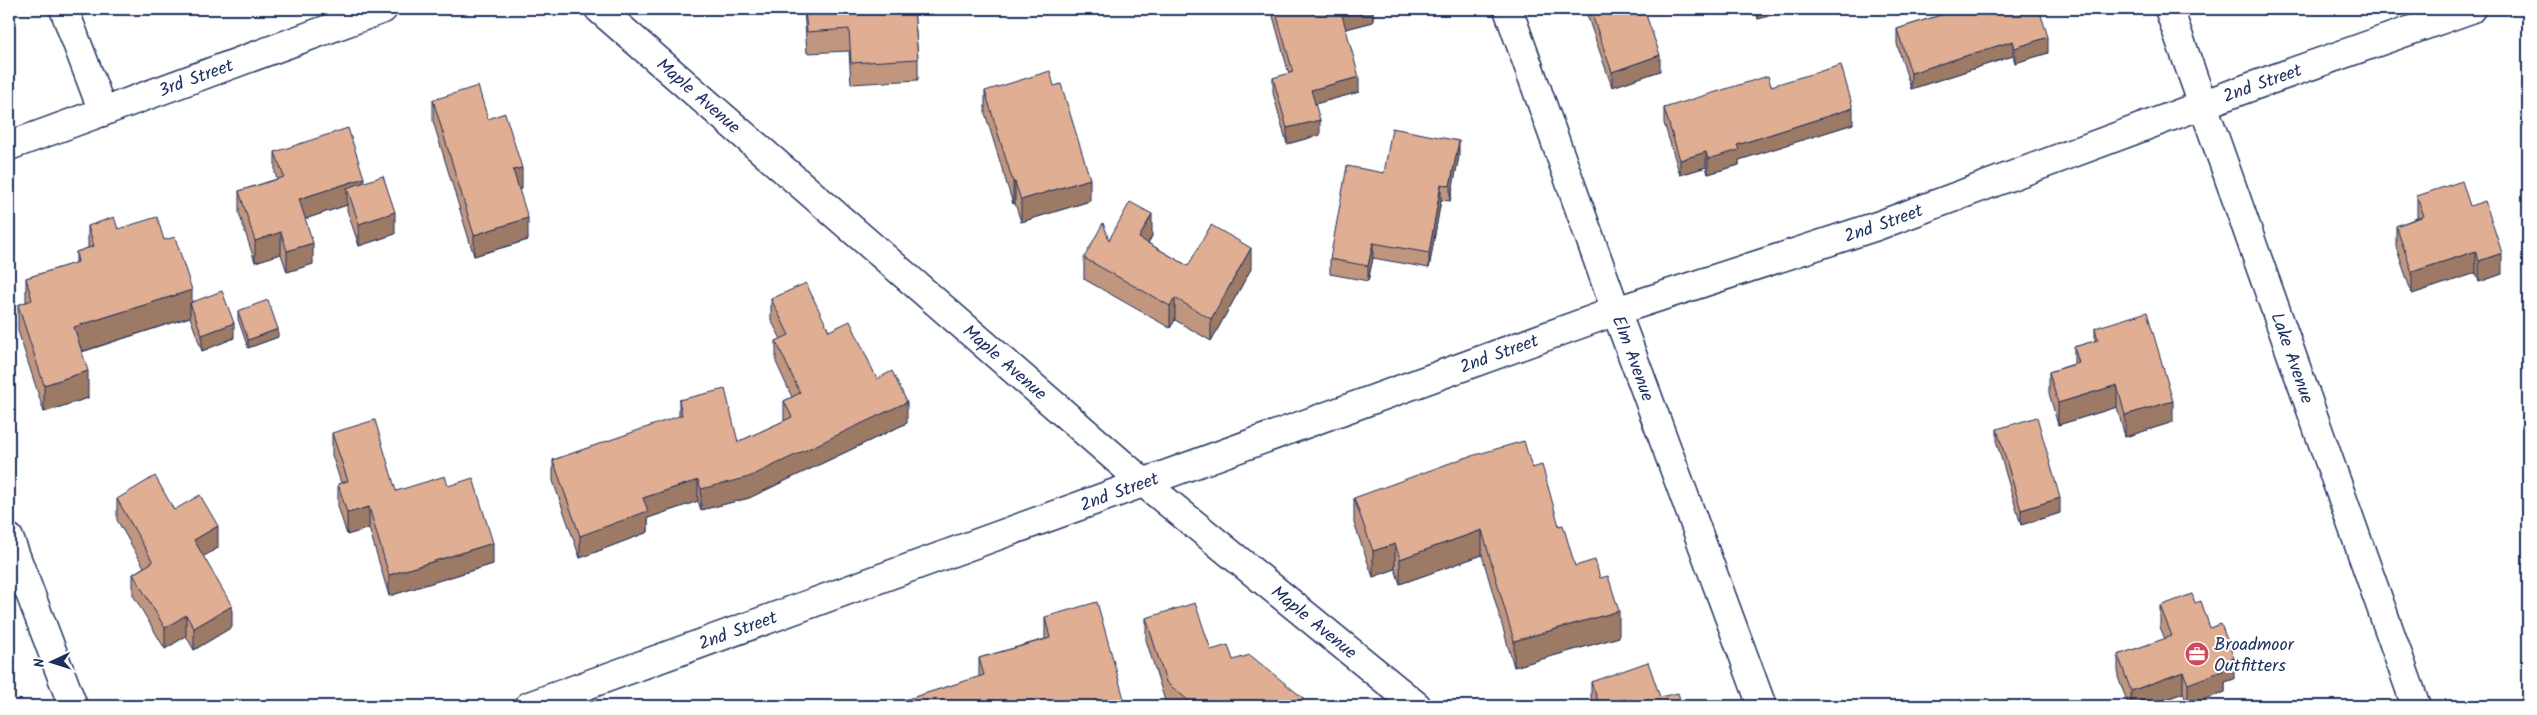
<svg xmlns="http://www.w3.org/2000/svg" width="2537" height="715" viewBox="0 0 2537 715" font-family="Kalam,sans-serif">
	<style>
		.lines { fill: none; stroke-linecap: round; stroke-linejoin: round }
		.minor-casing { stroke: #1b2f5e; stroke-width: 31 }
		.tertiary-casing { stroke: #1b2f5e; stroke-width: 31 }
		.secondary-casing { stroke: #1b2f5e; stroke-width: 31 }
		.minor { stroke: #fff; stroke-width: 28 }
		.tertiary { stroke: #fff; stroke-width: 28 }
		.secondary { stroke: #fff; stroke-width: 28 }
		.wall { fill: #c1967e; stroke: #1b2f5e }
		.shaded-wall { fill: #9d7a66; stroke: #1b2f5e }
		.building { fill: #e0ae92; stroke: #1b2f5e }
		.labels { text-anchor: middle; stroke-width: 4; stroke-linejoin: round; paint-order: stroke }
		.street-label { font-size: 18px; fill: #1b2f5e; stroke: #fff }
		.poi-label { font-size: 18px; fill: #1b2f5e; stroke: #fff; text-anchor: start }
	</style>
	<rect width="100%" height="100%" fill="#fff"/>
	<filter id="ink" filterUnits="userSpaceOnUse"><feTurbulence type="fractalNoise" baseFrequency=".02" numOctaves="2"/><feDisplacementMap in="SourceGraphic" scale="10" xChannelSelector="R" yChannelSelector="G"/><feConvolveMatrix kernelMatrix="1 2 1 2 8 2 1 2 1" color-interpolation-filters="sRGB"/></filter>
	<g filter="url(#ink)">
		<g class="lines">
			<defs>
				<g id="minor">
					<path d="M 64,9 L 103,112"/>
					<path id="s1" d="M 599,9 L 1144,483 L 1417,706"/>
					<path id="s2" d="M 1508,9 L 1616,311 L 1762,706"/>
					<path id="s3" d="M 9,146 L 383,9"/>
					<path id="s4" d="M 529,706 L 1616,311 L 1877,226 L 2253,86 L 2471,9"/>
				</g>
				<path id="tertiary" d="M 9,538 L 73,706"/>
				<g id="secondary">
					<path id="s5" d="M 2169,9 L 2416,706"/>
				</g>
			</defs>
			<use href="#minor" class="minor-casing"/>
			<use href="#tertiary" class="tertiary-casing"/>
			<use href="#secondary" class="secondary-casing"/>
			<use href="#minor" class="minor"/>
			<use href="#tertiary" class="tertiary"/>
			<use href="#secondary" class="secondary"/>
		</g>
		<path class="wall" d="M 804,9 L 914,9 L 918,59 L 918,80 L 851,84 L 849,51 L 807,53 Z
			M 1271,9 L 1373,9 L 1373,22 L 1346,29 L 1359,92 L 1315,104 L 1320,135 L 1287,144 L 1273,93 L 1273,78 L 1289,74 Z
			M 1586,9 L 1644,9 L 1660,71 L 1612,87 L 1586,12 Z
			M 1755,9 L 1788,9 L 1788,10 L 1758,19 Z
			M 1959,9 L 2048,53 L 2015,63 L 2013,56 L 1911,89 L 1897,44 L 1897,29 Z
			M 1771,86 L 1853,124 L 1739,160 L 1739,165 L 1708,174 L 1706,167 L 1680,175 L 1664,123 L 1664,108 Z
			M 985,91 L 1090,201 L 1021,222 L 1015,203 L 1013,204 L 985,113 Z
			M 433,100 L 488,119 L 522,189 L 519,190 L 528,240 L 474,256 L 433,121 Z
			M 275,152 L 364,182 L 395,234 L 359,246 L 347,210 L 347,205 L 305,219 L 313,264 L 287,272 L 281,254 L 255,262 L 239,213 L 239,191 L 277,179 L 275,173 Z
			M 1459,156 L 1450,201 L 1441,200 L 1429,268 L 1373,258 L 1368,281 L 1330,274 L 1330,259 L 1384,173 Z
			M 2417,196 L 2470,206 L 2502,274 L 2479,282 L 2476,273 L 2412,294 L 2396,247 L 2396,226 L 2417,218 Z
			M 88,226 L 118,229 L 164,240 L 192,303 L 234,338 L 202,351 L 190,317 L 82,352 L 88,398 L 44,412 L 18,331 L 18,305 L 26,302 L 26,278 L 76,263 L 76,252 L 88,248 Z
			M 1152,236 L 1148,243 L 1188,266 L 1251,269 L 1211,341 L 1175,320 L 1170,328 L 1084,279 L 1084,258 L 1109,240 Z
			M 771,299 L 829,331 L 877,379 L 907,423 L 749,498 L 701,510 L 698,501 L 648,518 L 648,532 L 580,558 L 553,481 L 553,460 L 679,417 L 679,400 L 738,442 L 784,421 L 784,401 L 792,397 L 776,362 L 776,341 L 781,339 L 771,320 Z
			M 238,311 L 278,337 L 248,348 L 238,319 Z
			M 2095,328 L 2173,422 L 2125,437 L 2117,407 L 2058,425 L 2049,393 L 2049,372 L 2074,364 L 2074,347 L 2095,341 Z
			M 1997,429 L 2060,513 L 2021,525 L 1997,444 Z
			M 332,433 L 396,491 L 448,486 L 493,564 L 389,596 L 369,528 L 347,535 L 338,506 L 338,484 L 341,483 L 332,455 Z
			M 1532,468 L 1559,526 L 1575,566 L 1619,637 L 1514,667 L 1482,555 L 1400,584 L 1395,569 L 1373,577 L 1354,523 L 1354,498 Z
			M 117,499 L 174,510 L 218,548 L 203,556 L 232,627 L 194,650 L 186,636 L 165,649 L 133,595 L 133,574 L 144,567 L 117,520 Z
			M 2195,603 L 2210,628 L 2234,679 L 2225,682 L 2225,692 L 2188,705 L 2183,693 L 2147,706 L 2129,706 L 2118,677 L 2118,655 L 2165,639 L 2160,627 L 2160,606 Z
			M 1045,617 L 1126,706 L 892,706 L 892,704 L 979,677 L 979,658 L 1045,639 Z
			M 1146,618 L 1211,650 L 1233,660 L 1303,706 L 1169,706 L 1166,704 L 1146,640 Z
			M 1591,682 L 1660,697 L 1682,706 L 1592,706 L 1591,703 Z"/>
		<path class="shaded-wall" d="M 989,9 L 1002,9 L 989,13 Z
			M 1364,9 L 1373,9 L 1373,22 L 1342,30 L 1342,15 Z
			M 1758,9 L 1788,9 L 1788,10 L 1758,19 Z
			M 2048,37 L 2048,53 L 2015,63 L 2015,48 Z
			M 2013,41 L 2013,56 L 1911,89 L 1911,73 Z
			M 1660,55 L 1660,71 L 1612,87 L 1612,72 Z
			M 1359,77 L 1359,92 L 1311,105 L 1311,90 Z
			M 1853,108 L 1853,124 L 1739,160 L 1739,165 L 1708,174 L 1708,159 L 1737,145 Z
			M 1320,120 L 1320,135 L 1287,144 L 1287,128 Z
			M 1459,141 L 1459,156 L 1450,201 L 1450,186 Z
			M 1706,152 L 1706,167 L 1680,175 L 1680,160 Z
			M 522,168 L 522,189 L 513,192 L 513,170 Z
			M 364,178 L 364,199 L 347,188 L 347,205 L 299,221 L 299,199 Z
			M 1090,179 L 1090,201 L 1021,222 L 1021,200 Z
			M 1013,182 L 1015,182 L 1015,203 L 1013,204 Z
			M 1441,184 L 1441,200 L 1429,268 L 1429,253 Z
			M 395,212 L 395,234 L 359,246 L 359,224 Z
			M 1152,214 L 1152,236 L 1139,260 L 1139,238 Z
			M 528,218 L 528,240 L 474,256 L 474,235 Z
			M 281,232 L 281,254 L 255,262 L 255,241 Z
			M 313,243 L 313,264 L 287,272 L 287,251 Z
			M 1373,243 L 1373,258 L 1368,281 L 1368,266 Z
			M 1251,248 L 1251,269 L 1211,341 L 1211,319 Z
			M 2476,251 L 2476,273 L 2412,294 L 2412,272 Z
			M 2502,253 L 2502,274 L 2479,282 L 2479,261 Z
			M 192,290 L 192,308 L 190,303 L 190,317 L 74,354 L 74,327 Z
			M 1175,298 L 1175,320 L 1170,328 L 1170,306 Z
			M 234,323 L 234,338 L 202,351 L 202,335 Z
			M 278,329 L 278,337 L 248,348 L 248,340 Z
			M 88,371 L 88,398 L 44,412 L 44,385 Z
			M 2117,385 L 2117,407 L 2058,425 L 2058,403 Z
			M 2173,401 L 2173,422 L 2125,437 L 2125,415 Z
			M 907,402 L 907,423 L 749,498 L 701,510 L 701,489 Z
			M 698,480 L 698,501 L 648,518 L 648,532 L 580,558 L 580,536 L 643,498 Z
			M 2060,498 L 2060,513 L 2021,525 L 2021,510 Z
			M 369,507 L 369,528 L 347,535 L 347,513 Z
			M 218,526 L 218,548 L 194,562 L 194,540 Z
			M 1482,530 L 1482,555 L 1400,584 L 1400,559 Z
			M 493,543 L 493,564 L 389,596 L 389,575 Z
			M 1395,544 L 1395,569 L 1373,577 L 1373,551 Z
			M 232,606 L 232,627 L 194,650 L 194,628 Z
			M 1619,611 L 1619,637 L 1514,667 L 1514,641 Z
			M 186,615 L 186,636 L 165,649 L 165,628 Z
			M 2234,658 L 2234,679 L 2225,682 L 2225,692 L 2188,705 L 2188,684 L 2222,662 Z
			M 2183,672 L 2183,693 L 2147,706 L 2131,706 L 2131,691 Z
			M 1303,698 L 1303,706 L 1296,706 Z
			M 1625,699 L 1625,706 L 1603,706 Z"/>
		<path class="building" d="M 805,9 L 914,9 L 918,59 L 851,63 L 849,29 L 807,32 Z
			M 1275,9 L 1364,9 L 1342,15 L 1359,77 L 1311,90 L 1320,120 L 1287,128 L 1273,78 L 1293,72 Z
			M 1590,9 L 1644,9 L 1660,55 L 1612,72 Z
			M 1959,9 L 2039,9 L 2048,37 L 2015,48 L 2013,41 L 1911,73 L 1897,29 Z
			M 1841,65 L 1853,108 L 1737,145 L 1739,150 L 1708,159 L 1706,152 L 1680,160 L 1664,108 L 1768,76 L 1771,86 Z
			M 1050,71 L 1054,86 L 1061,84 L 1090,179 L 1021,200 L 1015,182 L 1013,182 L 985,91 Z
			M 478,86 L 488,119 L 505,113 L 522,168 L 513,170 L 528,218 L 474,235 L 433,100 Z
			M 348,128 L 364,178 L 299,199 L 313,243 L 287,251 L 281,232 L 255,241 L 239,191 L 284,177 L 275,152 Z
			M 1392,128 L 1459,141 L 1450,186 L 1441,184 L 1429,253 L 1373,243 L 1368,266 L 1330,259 L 1347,166 L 1384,173 Z
			M 383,176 L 395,212 L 359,224 L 347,188 Z
			M 2462,181 L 2470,206 L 2485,201 L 2502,253 L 2479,261 L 2476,251 L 2412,272 L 2396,226 L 2424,216 L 2417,196 Z
			M 1130,202 L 1152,214 L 1139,238 L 1188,266 L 1211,225 L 1251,248 L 1211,319 L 1175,298 L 1170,306 L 1084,258 L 1103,223 L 1109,240 Z
			M 114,217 L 118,229 L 157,217 L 164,240 L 175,237 L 192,290 L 74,327 L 88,371 L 44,385 L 18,305 L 32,300 L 26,278 L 78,262 L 76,252 L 94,246 L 88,226 Z
			M 806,283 L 829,331 L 850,321 L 877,379 L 892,371 L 907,402 L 749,477 L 701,489 L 698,480 L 643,498 L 648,511 L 580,536 L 553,460 L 682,415 L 679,400 L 725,389 L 738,442 L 792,417 L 784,401 L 800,393 L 776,341 L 789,335 L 771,299 Z
			M 222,291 L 234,323 L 202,335 L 190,303 Z
			M 268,300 L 278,329 L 248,340 L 238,311 Z
			M 2147,312 L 2173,401 L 2125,415 L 2117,385 L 2058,403 L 2049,372 L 2079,363 L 2074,347 L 2098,340 L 2095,328 Z
			M 2037,417 L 2060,498 L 2021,510 L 1997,429 Z
			M 375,420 L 396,491 L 445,476 L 448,486 L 473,478 L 493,543 L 389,575 L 369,507 L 347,513 L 338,484 L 348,481 L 332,433 Z
			M 1524,441 L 1532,468 L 1542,465 L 1559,526 L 1563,525 L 1575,566 L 1595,560 L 1600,578 L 1608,576 L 1619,611 L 1514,641 L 1482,530 L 1400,559 L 1395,544 L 1373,551 L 1354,498 L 1461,459 Z
			M 155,476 L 174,510 L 200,495 L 218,526 L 194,540 L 232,606 L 194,628 L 186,615 L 165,628 L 133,574 L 153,562 L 117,499 Z
			M 2192,594 L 2195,603 L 2201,601 L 2210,628 L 2221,624 L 2234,658 L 2222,662 L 2225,670 L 2188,684 L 2183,672 L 2131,691 L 2118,655 L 2172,636 L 2160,606 Z
			M 1097,602 L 1126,706 L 893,706 L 892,704 L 984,675 L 979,658 L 1050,638 L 1045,617 Z
			M 1195,603 L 1211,650 L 1228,645 L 1233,660 L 1250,655 L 1303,698 L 1296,706 L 1195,706 L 1166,682 L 1146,618 Z
			M 1648,662 L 1660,697 L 1678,693 L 1682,706 L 1627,706 L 1625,699 L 1603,706 L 1600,706 L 1591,682 Z"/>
	</g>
	<defs>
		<symbol id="office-disc" viewBox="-11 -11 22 22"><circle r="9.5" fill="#d1495b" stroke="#fff"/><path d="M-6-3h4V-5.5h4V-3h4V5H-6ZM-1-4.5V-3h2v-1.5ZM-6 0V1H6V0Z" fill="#fff"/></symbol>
	</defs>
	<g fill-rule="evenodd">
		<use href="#office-disc" x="2183" y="640" width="28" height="28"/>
	</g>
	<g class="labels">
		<g class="street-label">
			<text dy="6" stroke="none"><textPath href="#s3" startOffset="199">3rd Street</textPath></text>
			<text dy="6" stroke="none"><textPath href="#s4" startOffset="1842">2nd Street</textPath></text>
			<text dy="6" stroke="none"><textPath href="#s1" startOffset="132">Maple Avenue</textPath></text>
			<text dy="6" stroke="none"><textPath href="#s4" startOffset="1438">2nd Street</textPath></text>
			<text dy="6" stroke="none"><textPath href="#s4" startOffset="1032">2nd Street</textPath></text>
			<text dy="6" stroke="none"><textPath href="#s5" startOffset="370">Lake Avenue</textPath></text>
			<text dy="6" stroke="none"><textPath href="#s2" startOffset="371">Elm Avenue</textPath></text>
			<text dy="6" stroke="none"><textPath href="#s1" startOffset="538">Maple Avenue</textPath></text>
			<text dy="6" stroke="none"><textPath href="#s4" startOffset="628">2nd Street</textPath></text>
			<text dy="6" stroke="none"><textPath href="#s1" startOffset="942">Maple Avenue</textPath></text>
			<text dy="6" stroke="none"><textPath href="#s4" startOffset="222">2nd Street</textPath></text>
		</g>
		<g class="poi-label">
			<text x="2214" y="650">Broadmoor<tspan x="2214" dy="21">Outfitters</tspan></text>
		</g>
	</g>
	<rect width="2537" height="715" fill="none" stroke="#fff" stroke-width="30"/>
	<rect x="15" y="15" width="2507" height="685" fill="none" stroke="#1b2f5e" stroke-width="2" filter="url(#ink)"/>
	<g transform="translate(52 662) rotate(266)" stroke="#ffffff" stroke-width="4" paint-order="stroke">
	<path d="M0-4L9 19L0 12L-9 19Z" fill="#1b2f5e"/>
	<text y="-8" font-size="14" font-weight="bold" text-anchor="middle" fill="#1b2f5e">N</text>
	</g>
</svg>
